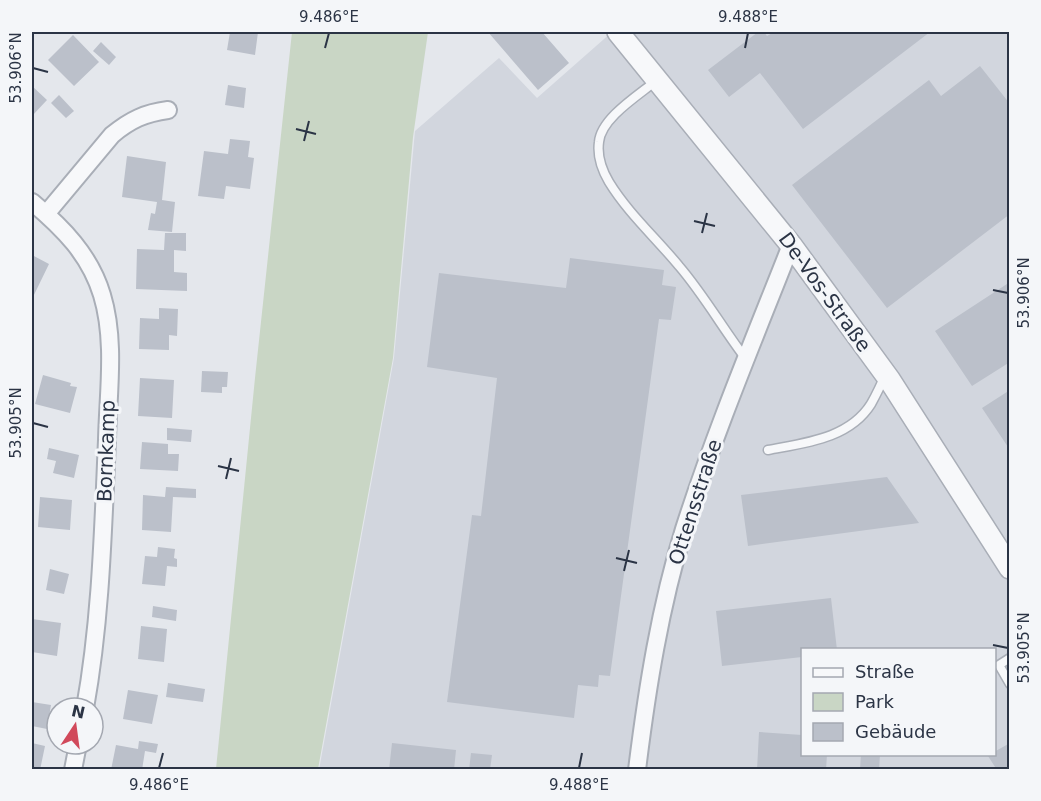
<svg xmlns="http://www.w3.org/2000/svg" width="1041" height="801" viewBox="0 0 1041 801" font-family="'DejaVu Sans',sans-serif">
	<style>
		.built { fill: #d2d6de; fill-rule: evenodd }
		.green { fill: #c9d6c5 }
		.building { fill: #bbc0ca }
		.lines { fill: none; stroke-linecap: round; stroke-linejoin: round }
		.service-casing { stroke: #a9aeb7; stroke-width: 11 }
		.minor-casing { stroke: #a9aeb7; stroke-width: 20 }
		.tertiary-casing { stroke: #a9aeb7; stroke-width: 24 }
		.service { stroke: #f7f8fa; stroke-width: 8 }
		.minor { stroke: #f7f8fa; stroke-width: 16 }
		.tertiary { stroke: #f7f8fa; stroke-width: 21 }
		.ticks { fill: none; stroke: #2b3445; stroke-width: 2 }
		.labels { text-anchor: middle; stroke-width: 6; stroke-linejoin: round; paint-order: stroke }
		.street-label { font-size: 20px; fill: #2b3445; stroke: #f4f6f9 }
		.neatline { fill: none; stroke: #2b3445; stroke-width: 2 }
		.ticks-label { font-size: 15px; text-anchor: middle; fill: #2b3445 }
	</style>
	<rect width="100%" height="100%" fill="#e4e7ec"/>
	<path class="built" d="M 612,32 L 1009,32 L 1009,769 L 319,770 L 394,358 L 415,131 L 499,58 L 537,98 ZM 802,650 L 994,650 L 994,754 L 802,754 Z"/>
	<path class="green" d="M 292,32 L 428,32 L 413,137 L 393,358 L 318,769 L 216,769 L 255,378 Z"/>
	<path class="building" d="M 230,32 L 258,32 L 255,55 L 227,50 Z
		M 488,32 L 542,32 L 569,63 L 538,90 Z
		M 758,32 L 764,32 L 767,36 L 774,32 L 930,32 L 803,129 L 760,73 L 729,97 L 708,70 Z
		M 73,35 L 99,62 L 74,86 L 48,60 Z
		M 101,42 L 116,57 L 109,65 L 93,51 Z
		M 980,66 L 1010,104 L 1010,214 L 887,308 L 792,185 L 929,80 L 941,96 Z
		M 228,85 L 246,88 L 244,108 L 225,105 Z
		M 32,86 L 47,100 L 32,116 Z
		M 59,95 L 74,111 L 66,118 L 51,103 Z
		M 230,139 L 250,141 L 248,157 L 254,158 L 250,189 L 226,186 L 224,199 L 198,196 L 204,151 L 228,154 Z
		M 127,156 L 166,162 L 162,200 L 175,202 L 172,232 L 148,230 L 151,213 L 155,214 L 157,202 L 122,197 Z
		M 165,233 L 186,233 L 186,251 L 174,250 L 174,272 L 187,273 L 187,291 L 136,289 L 137,249 L 164,250 Z
		M 32,255 L 49,264 L 32,299 Z
		M 570,258 L 664,270 L 662,285 L 676,287 L 671,320 L 659,319 L 610,676 L 599,675 L 598,687 L 578,685 L 574,718 L 447,702 L 472,515 L 481,516 L 497,378 L 427,367 L 439,273 L 566,288 Z
		M 1010,282 L 1010,362 L 972,386 L 935,331 Z
		M 159,308 L 178,309 L 177,336 L 169,335 L 169,350 L 139,349 L 140,318 L 159,319 Z
		M 202,371 L 228,372 L 227,387 L 222,387 L 222,393 L 201,392 Z
		M 43,375 L 71,383 L 70,386 L 77,387 L 70,413 L 35,404 Z
		M 140,378 L 174,380 L 172,418 L 138,416 Z
		M 1010,390 L 1010,450 L 982,408 Z
		M 167,428 L 192,430 L 191,442 L 167,440 Z
		M 142,442 L 168,444 L 168,454 L 179,454 L 178,471 L 140,469 Z
		M 49,448 L 79,455 L 74,478 L 53,473 L 56,461 L 47,459 Z
		M 887,477 L 919,523 L 748,546 L 741,495 Z
		M 166,487 L 196,489 L 196,498 L 173,497 L 171,532 L 142,530 L 143,495 L 165,497 Z
		M 40,497 L 72,500 L 70,530 L 38,527 Z
		M 158,547 L 175,549 L 174,558 L 177,559 L 177,567 L 167,566 L 165,586 L 142,584 L 145,556 L 157,557 Z
		M 50,569 L 69,574 L 64,594 L 46,590 Z
		M 831,598 L 837,650 L 802,650 L 802,657 L 722,666 L 716,611 Z
		M 153,606 L 177,610 L 176,621 L 152,617 Z
		M 32,619 L 61,623 L 57,656 L 32,652 Z
		M 141,626 L 167,629 L 164,662 L 138,659 Z
		M 168,683 L 205,689 L 203,702 L 166,697 Z
		M 128,690 L 158,695 L 152,724 L 123,719 Z
		M 32,702 L 51,705 L 47,729 L 32,726 Z
		M 759,732 L 802,735 L 802,754 L 827,754 L 826,770 L 757,770 Z
		M 139,741 L 158,744 L 156,753 L 145,751 L 142,770 L 111,770 L 116,745 L 138,749 Z
		M 32,743 L 45,746 L 40,770 L 32,770 Z
		M 392,743 L 456,750 L 454,770 L 389,770 Z
		M 1010,743 L 1010,770 L 997,770 L 988,756 L 994,754 L 994,752 Z
		M 471,753 L 492,755 L 490,770 L 469,770 Z
		M 861,754 L 880,754 L 879,770 L 860,770 Z"/>
	<g class="lines">
		<defs>
			<path id="service" d="M 657,80 C 639,95 601,118 599,142 C 597,156 602,170 609,182 C 628,213 656,238 679,266 C 704,295 723,329 746,359
				M 768,450 C 804,443 849,439 871,404 C 876,395 881,385 885,375
				M 1010,658 L 999,665 L 1010,684"/>
			<path id="minor" d="M 32,202 C 63,228 90,255 102,295 C 116,341 108,393 107,440 C 103,530 101,619 85,708
				M 46,214 L 112,135 C 130,120 145,113 168,110
				M 73,770 L 78,744
				M 637,770 C 647,689 660,607 684,529 C 715,432 754,339 791,245"/>
			<path id="tertiary" d="M 618,32 L 791,245 L 889,379 L 1010,568"/>
		</defs>
		<use href="#service" class="service-casing"/>
		<use href="#minor" class="minor-casing"/>
		<use href="#tertiary" class="tertiary-casing"/>
		<use href="#service" class="service"/>
		<use href="#minor" class="minor"/>
		<use href="#tertiary" class="tertiary"/>
	</g>
	<path class="ticks" d="M 325,48 L 329,33M 745,48 L 748,33M 33,68 L 48,72M 296,129 L 316,134M 304,141 L 309,121M 694,221 L 715,226M 702,233 L 707,213M 993,290 L 1008,293M 33,423 L 48,427M 218,466 L 239,471M 226,479 L 231,458M 616,558 L 637,563M 624,571 L 629,550M 993,645 L 1008,648M 159,768 L 163,753M 579,768 L 582,753"/>
	<g class="labels">
		<g class="street-label">
			<text transform="translate(825 292) rotate(54)" y="7">De-Vos-Straße</text>
			<text transform="translate(106 451) rotate(-88)" y="7">Bornkamp</text>
			<text transform="translate(695 502) rotate(-72)" y="7">Ottensstraße</text>
		</g>
	</g>
	<rect width="1041" height="801" fill="none" stroke="#f4f6f9" stroke-width="66"/>
	<rect x="801" y="648" width="195" height="108" fill="#f4f6f9" stroke="#a4a8b1" stroke-width="1.5"/>
	<rect x="813" y="668" width="30" height="9" fill="#f7f8fa" stroke="#a4a8b1" stroke-width="1.5"/>
	<text x="855" y="678" font-size="18" fill="#2b3445">Straße</text>
	<rect x="813" y="693" width="30" height="18" fill="#c9d6c5" stroke="#a4a8b1" stroke-width="1.5"/>
	<text x="855" y="708" font-size="18" fill="#2b3445">Park</text>
	<rect x="813" y="723" width="30" height="18" fill="#bbc0ca" stroke="#a4a8b1" stroke-width="1.5"/>
	<text x="855" y="738" font-size="18" fill="#2b3445">Gebäude</text>
	<g transform="translate(75 726) rotate(13)"><circle r="28" fill="#f4f6f9" stroke="#a4a8b1" stroke-width="1.5"/>
	<path d="M0-4.5L10 22L0 15L-10 22Z" fill="#d1495b"/>
	<text y="-9" font-size="16" font-weight="bold" text-anchor="middle" fill="#2b3445">N</text>
	</g>
	<rect x="33" y="33" width="975" height="735" class="neatline"/>
	<g class="ticks-label">
		<text x="329" y="22">9.486°E</text>
		<text x="748" y="22">9.488°E</text>
		<text transform="translate(16 68) rotate(-90)" y="5">53.906°N</text>
		<text transform="translate(1024 293) rotate(-90)" y="5">53.906°N</text>
		<text transform="translate(16 423) rotate(-90)" y="5">53.905°N</text>
		<text transform="translate(1024 648) rotate(-90)" y="5">53.905°N</text>
		<text x="159" y="790">9.486°E</text>
		<text x="579" y="790">9.488°E</text>
	</g>
</svg>
